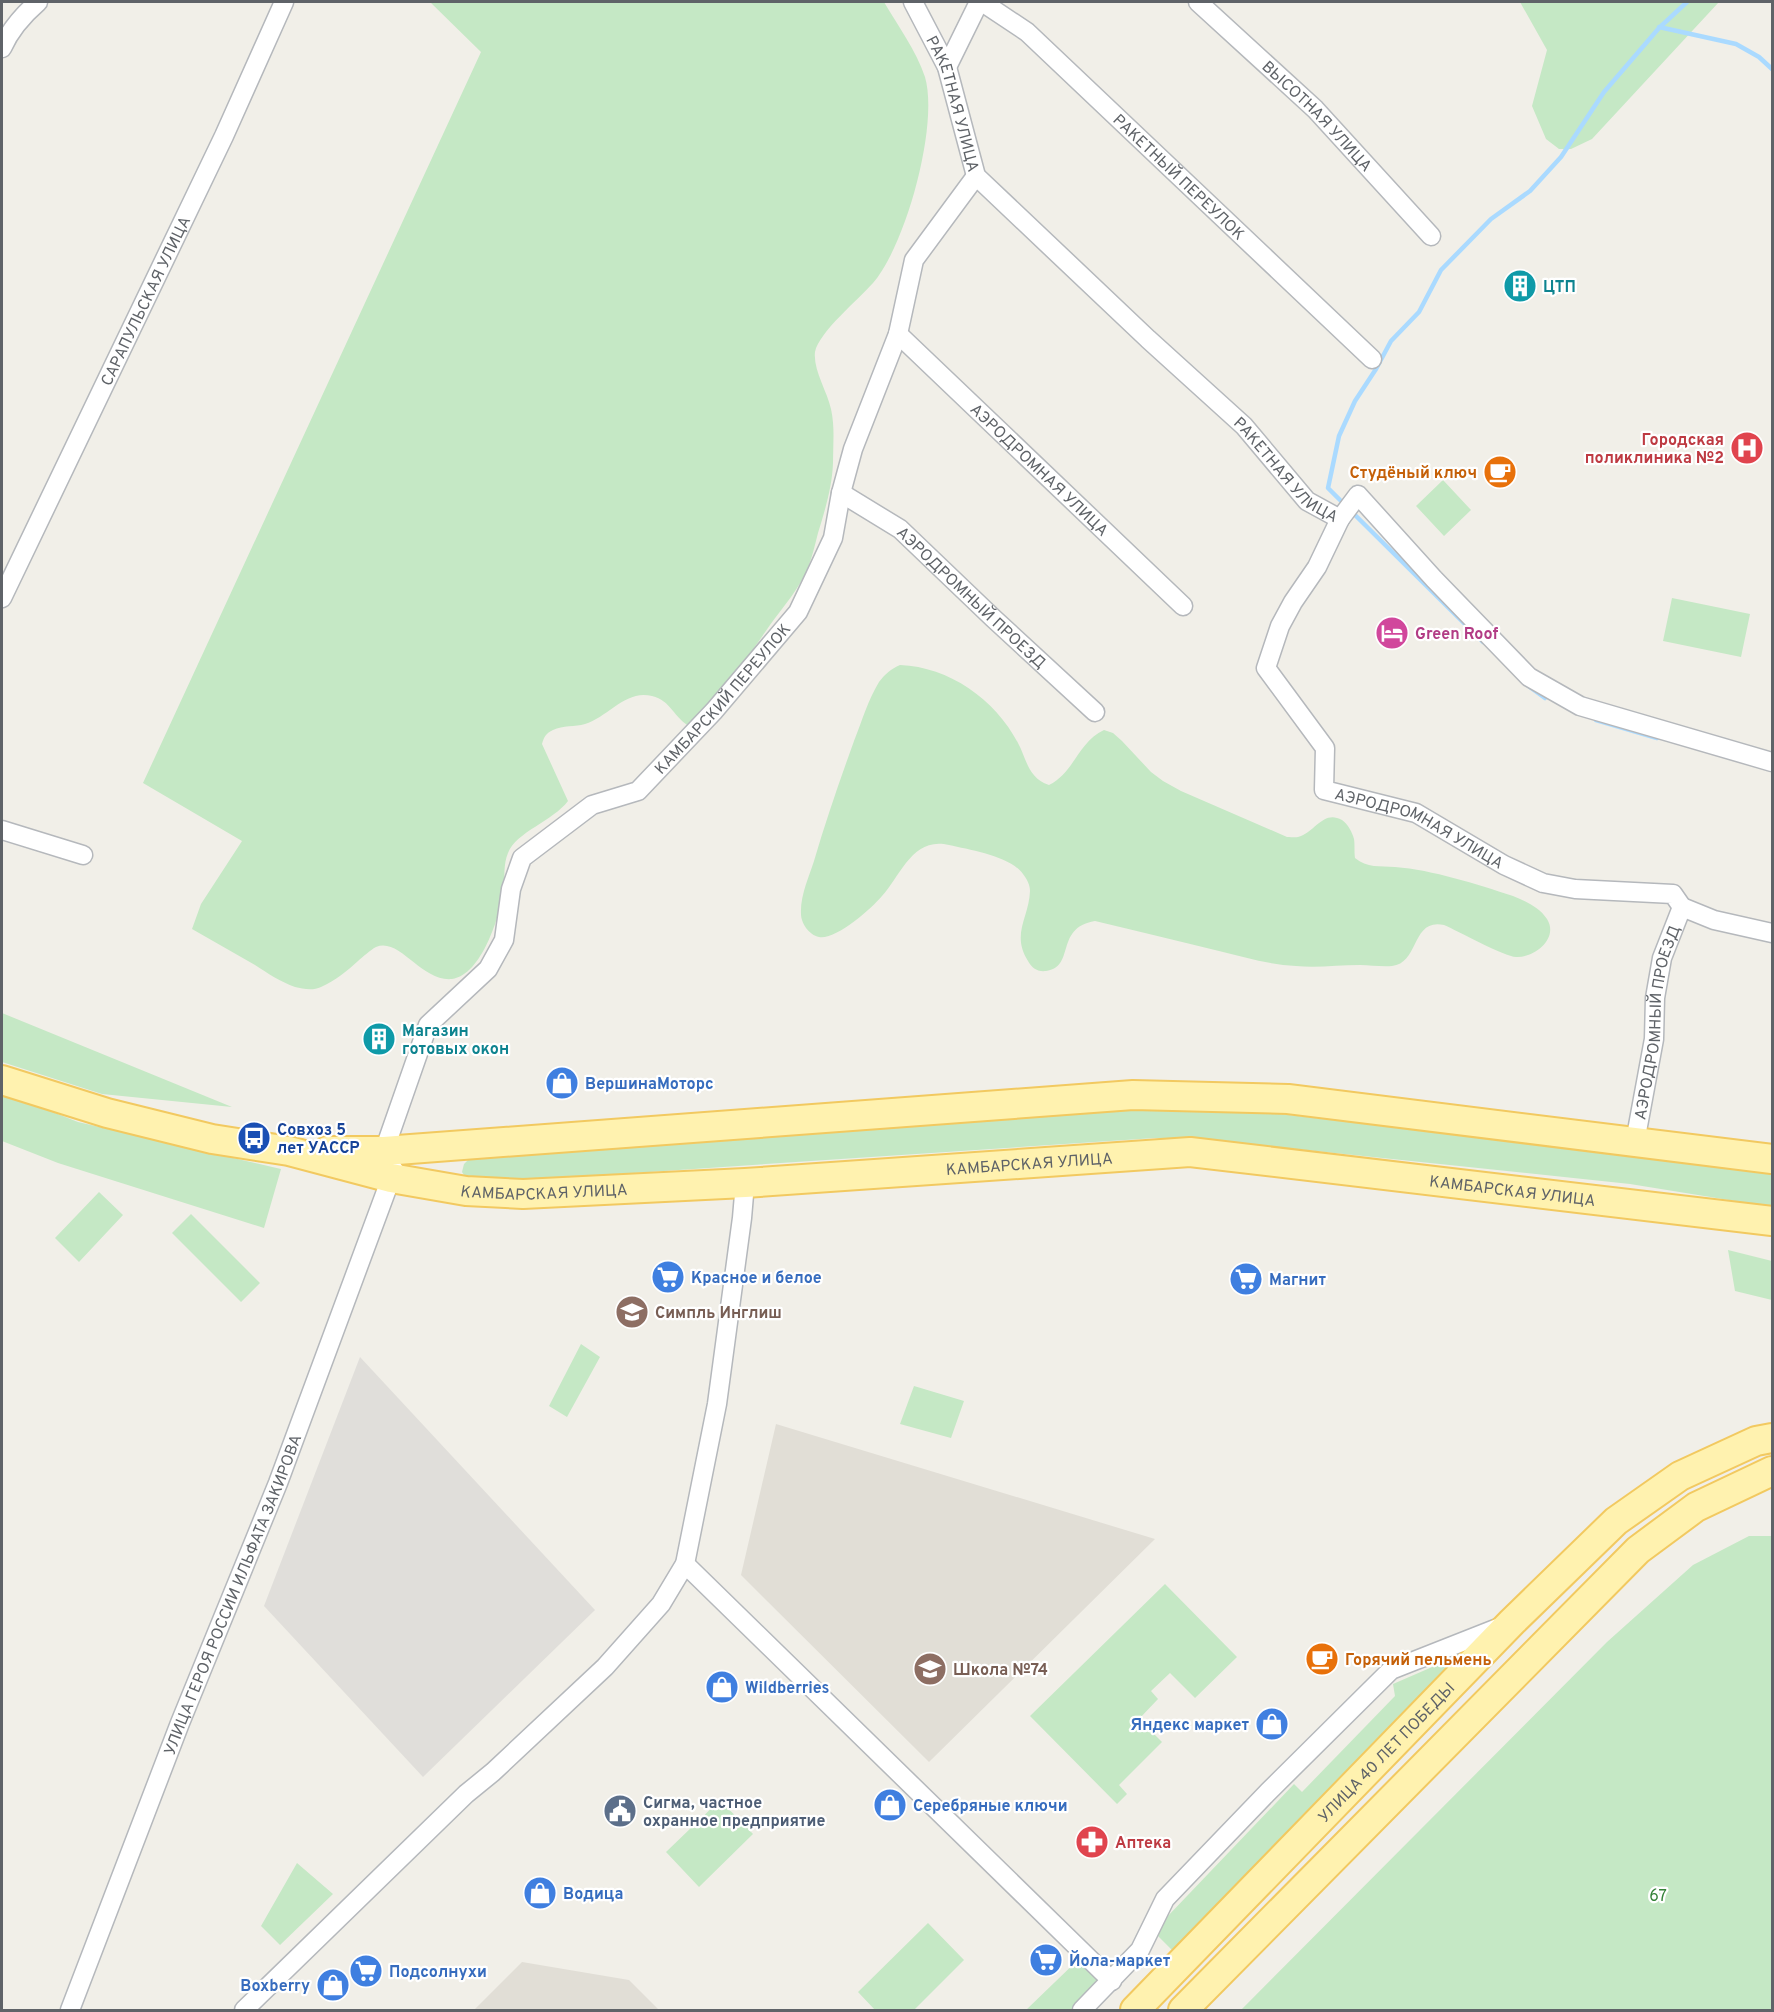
<svg xmlns="http://www.w3.org/2000/svg" width="1774" height="2012" viewBox="0 0 1774 2012" font-family="Overpass,sans-serif">
	<style>
		.industrial { fill: #e0deda }
		.education { fill: #e1ded6 }
		.green { fill: #c5e8c5 }
		.lines { fill: none; stroke-linecap: round; stroke-linejoin: round }
		.stream { stroke: #aadaff; stroke-width: 4.5 }
		.street-casing { stroke: #b5b8bc; stroke-width: 21 }
		.primary-casing { stroke: #f2c960; stroke-width: 32 }
		.street { stroke: #fff; stroke-width: 18 }
		.primary { stroke: #fff2af; stroke-width: 28 }
		.labels { text-anchor: middle; stroke-width: 4.5; stroke-linejoin: round; paint-order: stroke }
		.street-label { font-size: 16px; fill: #5f6368; stroke: #fff }
		.culture-label { font-size: 16px; font-weight: bold; fill: #0d838f; stroke: #fff; text-anchor: start }
		.health-label { font-size: 16px; font-weight: bold; fill: #be3a42; stroke: #fff; text-anchor: end }
		.food-label { font-size: 16px; font-weight: bold; fill: #c56008; stroke: #fff; text-anchor: end }
		.hotel-label { font-size: 16px; font-weight: bold; fill: #b23c85; stroke: #fff; text-anchor: start }
		.shop-label { font-size: 16px; font-weight: bold; fill: #366cbe; stroke: #fff; text-anchor: start }
		.transit-label { font-size: 16px; font-weight: bold; fill: #164399; stroke: #fff; text-anchor: start }
		.education-label { font-size: 16px; font-weight: bold; fill: #785e54; stroke: #fff; text-anchor: start }
		.service-label { font-size: 16px; font-weight: bold; fill: #4e5e75; stroke: #fff; text-anchor: start }
		.park-label { font-size: 16px; fill: #348238; stroke: #fff }
	</style>
	<rect width="100%" height="100%" fill="#f1efe8"/>
	<path class="industrial" d="M 360,1357 L 595,1610 L 423,1777 L 264,1606 Z"/>
	<path class="education" d="M 776,1424 L 1155,1539 L 929,1762 L 741,1575 Z
		M 522,1962 L 629,1980 L 659,2010 L 474,2010 Z"/>
	<path class="green" d="M 430,2 L 884,2 C 898,26 916,50 925,77 C 939,125 906,245 873,283 C 858,300 819,332 815,352 C 813,370 827,391 831,409 C 835,427 833,445 833,463 C 832,488 825,510 818,533 C 815,545 812,557 808,568 C 799,589 783,607 770,625 C 748,657 725,689 703,721 L 691,727 C 674,719 671,700 652,696 C 626,689 608,717 585,724 C 575,727 563,725 553,730 C 546,733 544,737 542,744 L 568,801 C 553,821 516,832 508,853 C 503,865 505,877 504,889 C 500,915 482,975 452,979 C 421,982 400,937 376,947 C 370,950 363,957 358,961 C 347,971 335,981 321,987 C 313,991 303,989 295,987 C 281,982 267,973 255,965 C 234,953 213,941 192,929 L 201,904 L 242,841 L 143,783 L 481,52 Z
		M 1520,2 L 1719,2 L 1592,139 L 1571,149 L 1559,149 L 1546,139 L 1532,106 L 1547,50 Z
		M 1443,480 L 1471,510 L 1444,536 L 1416,506 Z
		M 1672,598 L 1750,614 L 1741,657 L 1663,641 Z
		M 900,665 C 949,667 995,699 1018,743 C 1027,760 1028,778 1049,785 C 1074,773 1078,742 1104,730 L 1113,733 L 1122,741 L 1151,772 L 1163,781 L 1181,791 L 1287,837 C 1293,837 1297,838 1301,836 C 1316,830 1324,810 1342,820 C 1348,824 1352,832 1354,839 C 1355,846 1354,851 1355,858 C 1367,868 1380,866 1395,867 C 1433,870 1476,884 1513,896 C 1525,901 1539,907 1547,919 C 1559,938 1535,958 1516,957 C 1505,957 1458,931 1444,925 C 1411,918 1420,963 1392,966 C 1382,967 1370,965 1360,965 C 1339,965 1317,968 1296,966 C 1270,965 1244,957 1219,951 C 1178,941 1137,931 1095,921 C 1054,928 1076,967 1046,971 C 1037,972 1032,968 1028,961 C 1011,934 1029,918 1030,891 C 1030,885 1027,879 1023,874 C 1010,856 971,850 949,845 C 913,836 901,875 882,896 C 871,909 836,940 819,937 C 809,935 801,923 801,914 C 800,896 809,877 814,861 C 826,820 840,780 854,741 C 862,721 868,700 879,682 C 885,674 891,669 900,665 Z
		M 2,1013 L 232,1107 L 102,1094 L 2,1062 Z
		M 2,1092 L 78,1122 L 281,1169 L 264,1228 L 58,1163 L 2,1141 Z
		M 1153,1107 L 1221,1107 L 1772,1171 L 1772,1207 L 1630,1184 L 1211,1140 L 1155,1138 L 484,1183 L 466,1178 L 462,1172 L 464,1164 L 470,1158 Z
		M 99,1192 L 123,1215 L 79,1262 L 55,1238 Z
		M 191,1214 L 260,1283 L 241,1302 L 172,1233 Z
		M 1728,1250 L 1772,1261 L 1772,1300 L 1735,1291 Z
		M 581,1344 L 600,1357 L 567,1417 L 549,1406 Z
		M 914,1386 L 964,1401 L 951,1438 L 900,1424 Z
		M 1749,1536 L 1772,1536 L 1772,2010 L 1241,2010 L 1607,1642 L 1693,1565 Z
		M 1165,1584 L 1237,1657 L 1195,1698 L 1170,1673 L 1151,1691 L 1158,1699 L 1139,1719 L 1162,1742 L 1119,1785 L 1127,1794 L 1117,1804 L 1030,1716 Z
		M 1469,1651 L 1173,1951 L 1158,1936 L 1166,1918 L 1294,1784 L 1302,1792 L 1395,1696 L 1393,1684 Z
		M 720,1800 L 753,1834 L 699,1887 L 666,1852 Z
		M 297,1863 L 333,1894 L 280,1945 L 261,1926 Z
		M 928,1923 L 964,1960 L 914,2010 L 875,2010 L 858,1992 Z
		M 1084,1954 L 1112,1981 L 1082,2010 L 1026,2010 Z"/>
	<g class="lines">
		<path class="stream" d="M 1659,27 L 1736,44 L 1759,57 L 1772,69
			M 1340,500 L 1328,488 L 1339,436 L 1355,401 L 1376,369 L 1391,341 L 1419,312 L 1441,270 L 1491,219 L 1530,191 L 1561,157 L 1604,92 L 1659,28 L 1687,2
			M 1354,514 L 1483,642
			M 1527,685 L 1545,698
			M 1596,720 L 1657,738"/>
		<defs>
			<g id="street">
				<path id="s1" d="M 913,2 L 947,67 L 976,176 L 1148,339 L 1244,426 L 1307,501 L 1340,519 L 1358,495 L 1434,579 L 1529,677 L 1580,706 L 1772,762"/>
				<path id="s2" d="M 982,2 L 1027,32 L 1372,359"/>
				<path id="s3" d="M 1198,2 L 1315,109 L 1431,236"/>
				<path d="M 2,48 C 10,30 23,15 38,2"/>
				<path d="M 947,67 L 979,2"/>
				<path id="s4" d="M 898,334 L 1183,606"/>
				<path id="s5" d="M 841,493 L 900,529 L 993,618 L 1095,712"/>
				<path id="s6" d="M 1340,519 L 1317,567 L 1293,602 L 1280,626 L 1266,668 L 1325,748 L 1324,790 L 1416,813 L 1504,865 L 1543,883 L 1575,889 L 1673,894 L 1682,907 L 1714,920 L 1772,933"/>
				<path id="s7" d="M 2,598 L 224,136 L 284,2"/>
				<path d="M 2,830 L 83,855"/>
				<path id="s8" d="M 1635,1142 L 1654,1039 L 1655,998 L 1662,958 L 1682,907"/>
				<path id="s9" d="M 384,1151 L 428,1025 L 488,969 L 504,940 L 511,889 L 522,858 L 592,805 L 638,791 L 714,711 L 798,612 L 833,538 L 841,493 L 853,449 L 898,334 L 914,260 L 976,176"/>
				<path d="M 685,1564 L 1112,1981"/>
				<path id="s10" d="M 70,2010 L 180,1723 L 278,1483 L 394,1170"/>
				<path d="M 244,2010 L 466,1794 L 493,1772 L 605,1667 L 661,1604 L 685,1564 L 717,1404 L 742,1218 L 745,1183"/>
				<path d="M 1082,2010 L 1140,1950 L 1165,1899 L 1268,1792 L 1391,1670 L 1500,1627"/>
			</g>
			<g id="primary">
				<path id="s11" d="M 2,1080 L 107,1113 L 212,1139 L 289,1151 L 391,1178 L 466,1191 L 523,1194 L 745,1183 L 1190,1152 L 1772,1221"/>
				<path d="M 327,1151 L 384,1151 L 1133,1095 L 1288,1099 L 1772,1159"/>
				<path id="s12" d="M 1135,2010 L 1512,1622 L 1616,1521 L 1680,1476 L 1756,1441 L 1772,1438"/>
				<path d="M 1183,2010 L 1638,1550 L 1696,1507 L 1772,1471"/>
			</g>
		</defs>
		<use href="#street" class="street-casing"/>
		<use href="#primary" class="primary-casing"/>
		<use href="#street" class="street"/>
		<use href="#primary" class="primary"/>
	</g>
	<defs>
		<symbol id="building-disc" viewBox="-11 -11 22 22"><circle r="9.5" fill="#0f9aa8" stroke="#fff"/><path d="M-4-6H4V6H1V3H-1V6H-4ZM-2.5-4.3h1.7v1.8h-1.7ZM.8-4.3h1.7v1.8H.8ZM-2.5-1h1.7V.8h-1.7ZM.8-1h1.7V.8H.8Z" fill="#fff"/></symbol>
		<symbol id="hospital-disc" viewBox="-11 -11 22 22"><circle r="9.5" fill="#e0444e" stroke="#fff"/><path d="M-5-5h3v3.5h4V-5h3V5h-3V1.5h-4V5h-3Z" fill="#fff"/></symbol>
		<symbol id="cafe-disc" viewBox="-11 -11 22 22"><circle r="9.5" fill="#e8710a" stroke="#fff"/><path d="M-5.5-4.5H6V0H3Q3 3.5 0 3.5H-2.5Q-5.5 3.5-5.5 0ZM3-3.2v2h1.7v-2ZM-6 4.5H4V6H-6Z" fill="#fff"/></symbol>
		<symbol id="hotel-disc" viewBox="-11 -11 22 22"><circle r="9.5" fill="#d1479c" stroke="#fff"/><path d="M-6-4.5h1.5V1H6V5H4.5V3h-9V5H-6ZM-4 0a1.8 1.8 0 1 1 3.6 0ZM.5 0V-2.5h3Q6-2.5 6 0Z" fill="#fff"/></symbol>
		<symbol id="shop-disc" viewBox="-11 -11 22 22"><circle r="9.5" fill="#3f7fe0" stroke="#fff"/><path d="M-5-2.5h2.3a2.7 3.5 0 0 1 5.4 0H5L5.5 6h-11ZM-1.5-2.5h3a1.5 2.3 0 0 0-3 0Z" fill="#fff"/></symbol>
		<symbol id="bus-disc" viewBox="-11 -11 22 22"><circle r="9.5" fill="#1a4fb4" stroke="#fff"/><path d="M-5-6H5V4H4V6H2V4H-2V6H-4V4H-5ZM-3.5-4V0h7V-4ZM-3.5 1.2v1.5H-2V1.2ZM2 1.2v1.5H3.5V1.2Z" fill="#fff"/></symbol>
		<symbol id="supermarket-disc" viewBox="-11 -11 22 22"><circle r="9.5" fill="#3f7fe0" stroke="#fff"/><path d="M-6-5.5h2.5l.6 2H6L4.5 2H-2.5L-4.4-4H-6ZM-1.5 3.2a1.3 1.3 0 1 0 .1 0ZM3 3.2a1.3 1.3 0 1 0 .1 0Z" fill="#fff"/></symbol>
		<symbol id="school-disc" viewBox="-11 -11 22 22"><circle r="9.5" fill="#8d6e63" stroke="#fff"/><path d="M0-5L7-2L0 1L-7-2ZM-4 1L0 2.5L4 1V4Q0 6-4 4Z" fill="#fff"/></symbol>
		<symbol id="civic-disc" viewBox="-11 -11 22 22"><circle r="9.5" fill="#5c6f8a" stroke="#fff"/><path d="M-.6-6.5H3V-4.5H.6V-3L4-1V1h2V6H-6V1h2V-1L-.6-3ZM-1.2 2.5V6h2.4V2.5Z" fill="#fff"/></symbol>
		<symbol id="pharmacy-disc" viewBox="-11 -11 22 22"><circle r="9.5" fill="#e0444e" stroke="#fff"/><path d="M-2-6h4v4h4v4h-4v4h-4v-4h-4v-4h4Z" fill="#fff"/></symbol>
	</defs>
	<g fill-rule="evenodd">
		<use href="#building-disc" x="1501" y="267" width="38" height="38"/>
		<use href="#hospital-disc" x="1728" y="429" width="38" height="38"/>
		<use href="#cafe-disc" x="1481" y="453" width="38" height="38"/>
		<use href="#hotel-disc" x="1373" y="614" width="38" height="38"/>
		<use href="#building-disc" x="360" y="1020" width="38" height="38"/>
		<use href="#shop-disc" x="543" y="1064" width="38" height="38"/>
		<use href="#bus-disc" x="235" y="1119" width="38" height="38"/>
		<use href="#supermarket-disc" x="649" y="1258" width="38" height="38"/>
		<use href="#supermarket-disc" x="1227" y="1260" width="38" height="38"/>
		<use href="#school-disc" x="613" y="1293" width="38" height="38"/>
		<use href="#cafe-disc" x="1303" y="1640" width="38" height="38"/>
		<use href="#school-disc" x="911" y="1650" width="38" height="38"/>
		<use href="#shop-disc" x="703" y="1668" width="38" height="38"/>
		<use href="#shop-disc" x="1253" y="1705" width="38" height="38"/>
		<use href="#shop-disc" x="871" y="1786" width="38" height="38"/>
		<use href="#civic-disc" x="601" y="1792" width="38" height="38"/>
		<use href="#pharmacy-disc" x="1073" y="1823" width="38" height="38"/>
		<use href="#shop-disc" x="521" y="1874" width="38" height="38"/>
		<use href="#supermarket-disc" x="1027" y="1941" width="38" height="38"/>
		<use href="#supermarket-disc" x="347" y="1952" width="38" height="38"/>
		<use href="#shop-disc" x="314" y="1966" width="38" height="38"/>
	</g>
	<g class="labels">
		<g class="street-label">
			<text dy="6" stroke="none"><textPath href="#s1" startOffset="110">РАКЕТНАЯ УЛИЦА</textPath></text>
			<text dy="6" stroke="none"><textPath href="#s3" startOffset="165">ВЫСОТНАЯ УЛИЦА</textPath></text>
			<text dy="6" stroke="none"><textPath href="#s2" startOffset="264">РАКЕТНЫЙ ПЕРЕУЛОК</textPath></text>
			<text dy="6" stroke="none"><textPath href="#s7" startOffset="330">САРАПУЛЬСКАЯ УЛИЦА</textPath></text>
			<text dy="6" stroke="none"><textPath href="#s1" startOffset="614">РАКЕТНАЯ УЛИЦА</textPath></text>
			<text dy="6" stroke="none"><textPath href="#s4" startOffset="196">АЭРОДРОМНАЯ УЛИЦА</textPath></text>
			<text dy="6" stroke="none"><textPath href="#s5" startOffset="168">АЭРОДРОМНЫЙ ПРОЕЗД</textPath></text>
			<text dy="6" stroke="none"><textPath href="#s9" startOffset="594">КАМБАРСКИЙ ПЕРЕУЛОК</textPath></text>
			<text dy="6" stroke="none"><textPath href="#s6" startOffset="412">АЭРОДРОМНАЯ УЛИЦА</textPath></text>
			<text dy="6" stroke="none"><textPath href="#s8" startOffset="122">АЭРОДРОМНЫЙ ПРОЕЗД</textPath></text>
			<text dy="6" stroke="none"><textPath href="#s11" startOffset="1042">КАМБАРСКАЯ УЛИЦА</textPath></text>
			<text dy="6" stroke="none"><textPath href="#s11" startOffset="556">КАМБАРСКАЯ УЛИЦА</textPath></text>
			<text dy="6" stroke="none"><textPath href="#s11" startOffset="1528">КАМБАРСКАЯ УЛИЦА</textPath></text>
			<text dy="6" stroke="none"><textPath href="#s10" startOffset="446">УЛИЦА ГЕРОЯ РОССИИ ИЛЬФАТА ЗАКИРОВА</textPath></text>
			<text dy="6" stroke="none"><textPath href="#s12" startOffset="360">УЛИЦА 40 ЛЕТ ПОБЕДЫ</textPath></text>
		</g>
		<g class="culture-label">
			<text x="1543" y="292">ЦТП</text>
			<text x="402" y="1036">Магазин<tspan x="402" dy="18">готовых окон</tspan></text>
		</g>
		<g class="health-label">
			<text x="1724" y="445">Городская<tspan x="1724" dy="18">поликлиника №2</tspan></text>
			<text x="1115" y="1848" text-anchor="start">Аптека</text>
		</g>
		<g class="food-label">
			<text x="1477" y="478">Студёный ключ</text>
			<text x="1345" y="1665" text-anchor="start">Горячий пельмень</text>
		</g>
		<g class="hotel-label">
			<text x="1415" y="639">Green Roof</text>
		</g>
		<g class="shop-label">
			<text x="585" y="1089">ВершинаМоторс</text>
			<text x="691" y="1283">Красное и белое</text>
			<text x="1269" y="1285">Магнит</text>
			<text x="745" y="1693">Wildberries</text>
			<text x="1249" y="1730" text-anchor="end">Яндекс маркет</text>
			<text x="913" y="1811">Серебряные ключи</text>
			<text x="563" y="1899">Водица</text>
			<text x="1069" y="1966">Йола-маркет</text>
			<text x="389" y="1977">Подсолнухи</text>
			<text x="310" y="1991" text-anchor="end">Boxberry</text>
		</g>
		<g class="transit-label">
			<text x="277" y="1135">Совхоз 5<tspan x="277" dy="18">лет УАССР</tspan></text>
		</g>
		<g class="education-label">
			<text x="655" y="1318">Симпль Инглиш</text>
			<text x="953" y="1675">Школа №74</text>
		</g>
		<g class="service-label">
			<text x="643" y="1808">Сигма, частное<tspan x="643" dy="18">охранное предприятие</tspan></text>
		</g>
		<g class="park-label">
			<text x="1658" y="1901">67</text>
		</g>
	</g>
	<rect width="1774" height="2012" fill="none" stroke="#5f6368" stroke-width="6"/>
</svg>
